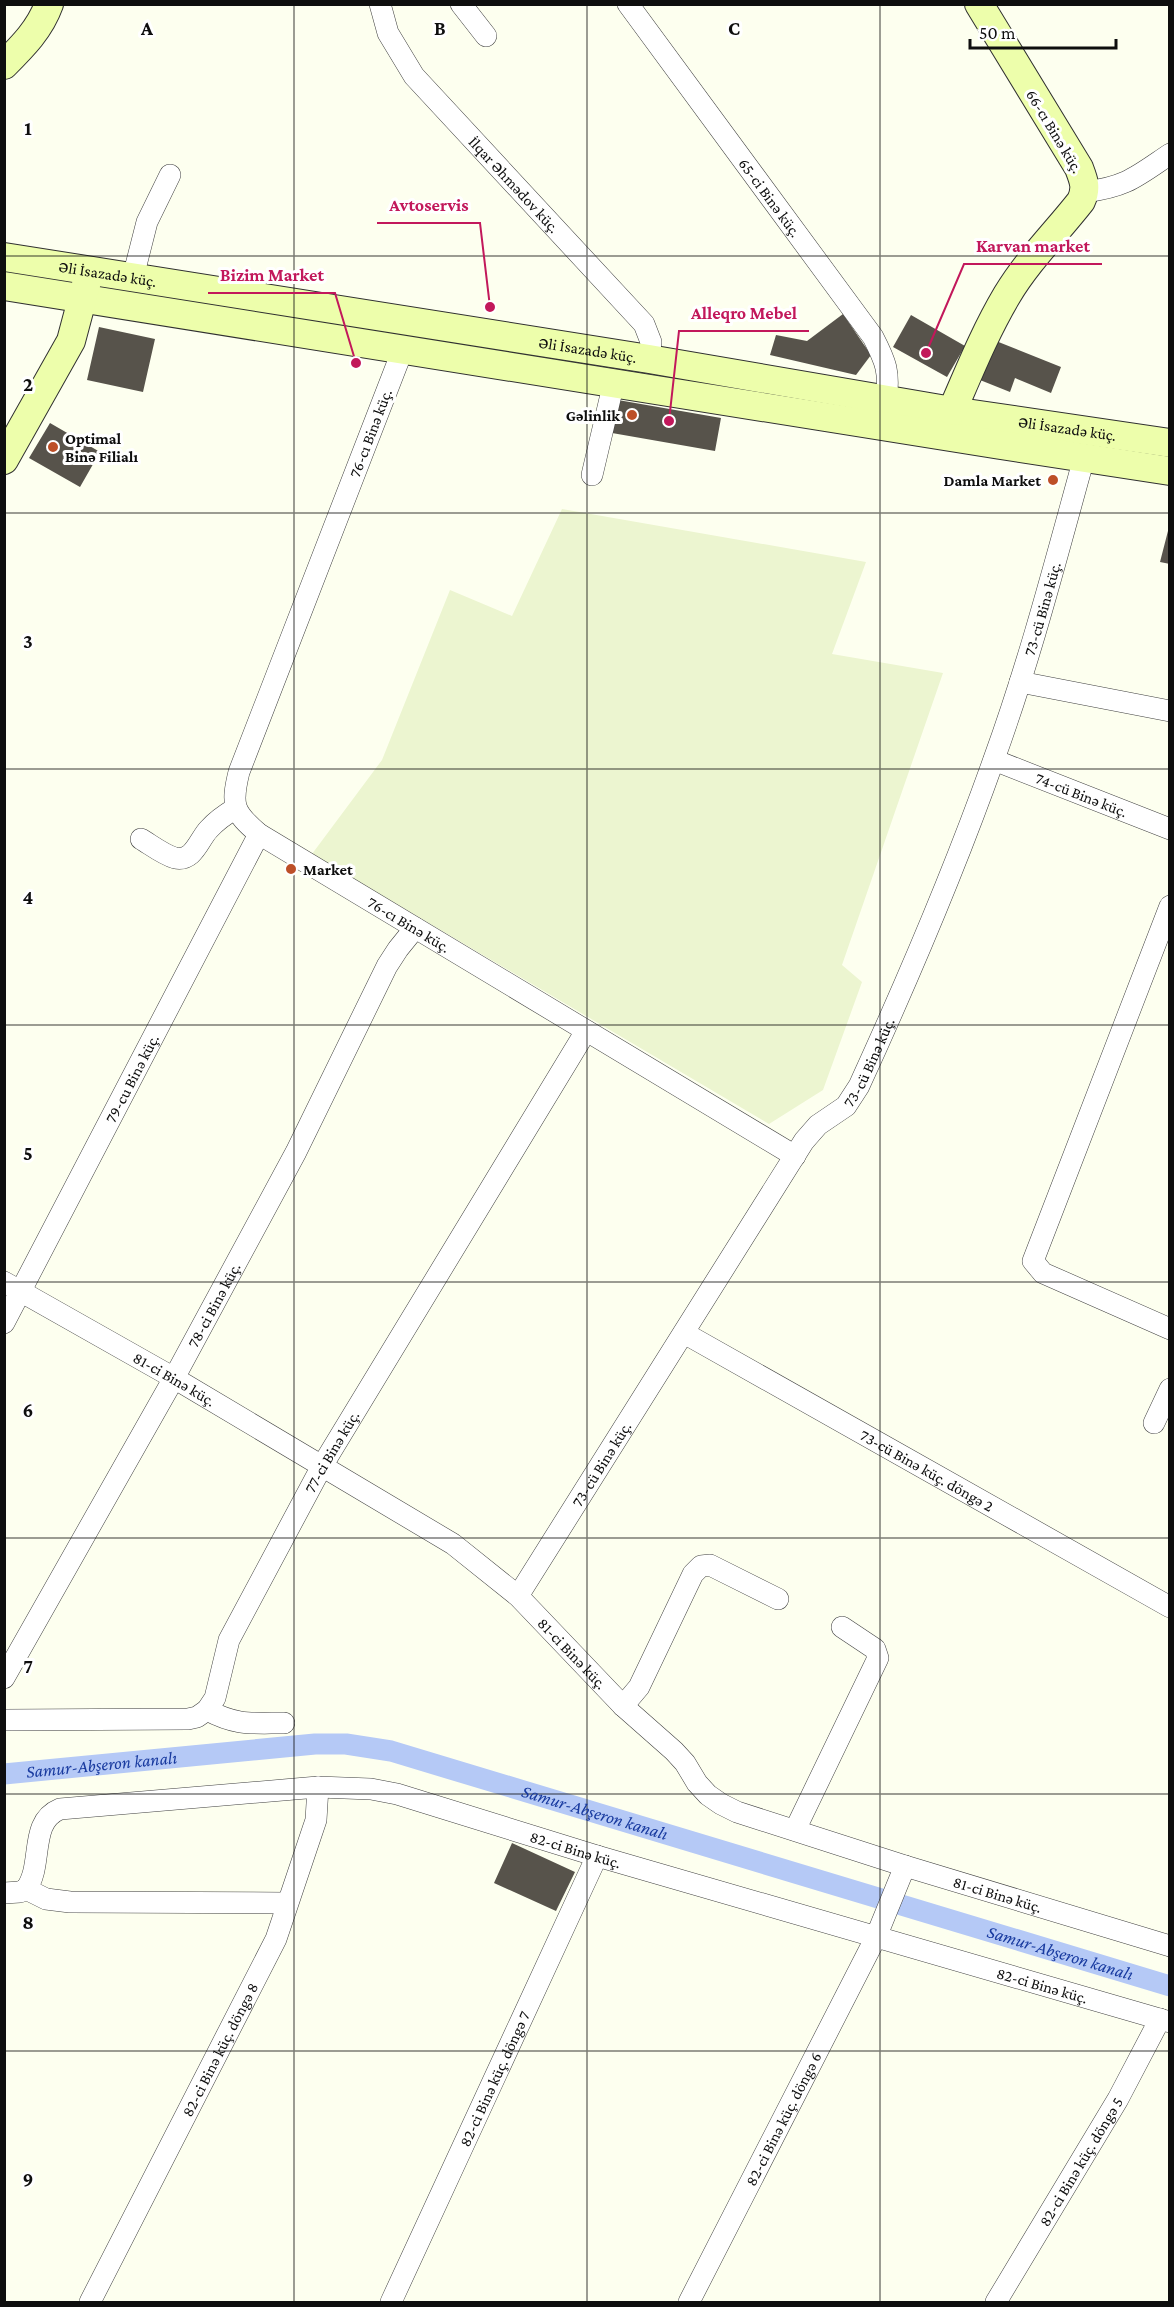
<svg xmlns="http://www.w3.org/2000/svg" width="1174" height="2307" viewBox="0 0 1174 2307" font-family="'Crimson Pro',serif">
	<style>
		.farmland { fill: #ecf5d0 }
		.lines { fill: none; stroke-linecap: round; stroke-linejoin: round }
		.canal { stroke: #b5c9f6; stroke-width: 21 }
		.building { fill: #57534b }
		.street-casing { stroke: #414141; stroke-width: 22 }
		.secondary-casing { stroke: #303030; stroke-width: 30 }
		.street { stroke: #fff; stroke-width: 21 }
		.secondary { stroke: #edfeab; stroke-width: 28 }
		.grid { fill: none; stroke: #0e0e0e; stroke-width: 1.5; stroke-opacity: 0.55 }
		.poi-dot { fill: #bd4f27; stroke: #fff; stroke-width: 2 }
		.labels { text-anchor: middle; stroke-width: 6; stroke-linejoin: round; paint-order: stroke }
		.street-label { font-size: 16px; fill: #0e0e0e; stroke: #fff }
		.poi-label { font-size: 16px; font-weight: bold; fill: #0e0e0e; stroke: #fff; text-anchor: end }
		.water-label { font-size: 18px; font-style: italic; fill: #183a9f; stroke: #fff }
		.grid-label { font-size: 20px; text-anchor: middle; font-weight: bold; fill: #0e0e0e; stroke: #fff; stroke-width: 6; stroke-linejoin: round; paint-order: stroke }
		.leader { fill: none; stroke: #c2185b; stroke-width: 2 }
		.callout-dot { fill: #c2185b; stroke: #fff; stroke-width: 2 }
		.callout-label { font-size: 18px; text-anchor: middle; font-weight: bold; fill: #c2185b; stroke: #fff; stroke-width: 6; stroke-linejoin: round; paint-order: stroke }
	</style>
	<rect width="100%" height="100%" fill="#fdffef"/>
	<path class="farmland" d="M 562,509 L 866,562 L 832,654 L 943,673 L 842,965 L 862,982 L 823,1090 L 769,1124 L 312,854 L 382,760 L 450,590 L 512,616 Z"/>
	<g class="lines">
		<path class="canal" id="s1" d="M 4,1774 L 315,1744 L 346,1744 L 391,1751 L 1170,1986"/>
	</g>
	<path class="building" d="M 843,314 L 871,355 L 856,375 L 770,355 L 776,335 L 807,341 Z
		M 911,315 L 965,346 L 947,377 L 893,347 Z
		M 99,327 L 155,339 L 143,392 L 87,380 Z
		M 996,341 L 1061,367 L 1051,393 L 1015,378 L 1010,392 L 980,380 Z
		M 618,400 L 721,418 L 715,451 L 612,433 Z
		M 50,423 L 100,452 L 80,487 L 29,458 Z
		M 1169,527 L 1170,527 L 1170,564 L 1160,562 Z
		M 512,1843 L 575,1872 L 556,1911 L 494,1883 Z"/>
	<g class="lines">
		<defs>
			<g id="street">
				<path id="s2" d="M 380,4 L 388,33 L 414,76 L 644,324 L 651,342 L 649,359"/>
				<path d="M 461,4 L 486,36"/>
				<path id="s3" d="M 628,4 L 873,337 C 886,362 890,372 886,401"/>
				<path d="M 1085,192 C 1126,187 1136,177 1170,154"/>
				<path d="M 133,277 L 147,222 L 170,175"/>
				<path id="s4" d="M 403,349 L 239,772 C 231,805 233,812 259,834 L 795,1156"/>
				<path d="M 592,475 L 614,382"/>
				<path d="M 1020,682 L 1170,711"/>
				<path id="s5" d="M 994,760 L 1170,829"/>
				<path d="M 141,839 C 151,845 164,855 175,858 C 194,862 199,839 209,829 C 217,820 226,814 236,808"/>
				<path d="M 1170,906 L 1033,1261 L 1043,1273 L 1170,1329"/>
				<path id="s6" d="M 4,1282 L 174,1378 L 453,1544 L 518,1596 L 623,1706 L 674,1751 L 685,1763 L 697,1783 L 708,1795 L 721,1804 L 737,1812 L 905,1866 L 1170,1946"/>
				<path id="s7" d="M 4,1323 L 259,834"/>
				<path id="s8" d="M 684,1333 L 1170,1607"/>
				<path d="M 1154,1423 L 1170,1389"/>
				<path id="s9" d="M 518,1596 L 804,1141 L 818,1125 L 846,1106 L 859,1086 C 908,979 955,869 994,759 C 1030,660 1056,559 1084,458"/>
				<path id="s10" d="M 4,1678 L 174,1378 L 296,1152 L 387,966 L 398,949 L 415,928"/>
				<path d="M 623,1706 L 639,1687 L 693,1574 L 701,1566 L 710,1565 L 778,1599"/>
				<path d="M 207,1710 C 237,1726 252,1723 284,1723"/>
				<path id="s11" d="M 4,1720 L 188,1719 L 197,1717 L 207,1710 L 215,1698 L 229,1640 L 322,1466 L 586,1031"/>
				<path d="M 795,1830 L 878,1658 L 875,1649 L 842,1627"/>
				<path id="s12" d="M 26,1889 C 44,1865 28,1822 60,1809 L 318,1787 L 371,1789 L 397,1794 L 597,1856 L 1170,2022"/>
				<path d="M 26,1889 L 46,1899 L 70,1902 L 287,1903"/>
				<path d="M 4,1893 L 20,1892 L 26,1889"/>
				<path id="s13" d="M 90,2302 L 276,1939 L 316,1820 L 318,1787"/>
				<path id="s14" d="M 391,2302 L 597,1856"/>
				<path id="s15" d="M 689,2302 L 876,1937 L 905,1866"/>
				<path id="s16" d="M 996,2302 L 1118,2099 L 1160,2019"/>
			</g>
			<g id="secondary">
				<path d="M 4,65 C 23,46 40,29 49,4"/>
				<path id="s17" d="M 4,257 L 649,359 L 952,411 L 1170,443"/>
				<path d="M 4,286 C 393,347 781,412 1170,471"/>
				<path d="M 952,411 C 969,372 985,332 1007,295 C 1028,260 1056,233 1081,201 C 1087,188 1084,181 1079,168 L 979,4"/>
				<path d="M 4,460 L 71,341 L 87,281"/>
			</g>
		</defs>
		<use href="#street" class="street-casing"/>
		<use href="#secondary" class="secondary-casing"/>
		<use href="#street" class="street"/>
		<use href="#secondary" class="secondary"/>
	</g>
	<path class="grid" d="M 294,4 L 294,2302M 587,4 L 587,2302M 880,4 L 880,2302M 4,256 L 1170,256M 4,513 L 1170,513M 4,769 L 1170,769M 4,1025 L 1170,1025M 4,1282 L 1170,1282M 4,1538 L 1170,1538M 4,1794 L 1170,1794M 4,2051 L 1170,2051"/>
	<g class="poi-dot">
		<circle cx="632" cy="415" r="6"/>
		<circle cx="53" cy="447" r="6"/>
		<circle cx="1053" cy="480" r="6"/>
		<circle cx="291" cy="869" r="6"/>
	</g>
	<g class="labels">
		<g class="street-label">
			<text transform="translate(1055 131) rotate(59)" y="6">66-cı Binə küç.</text>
			<text dy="6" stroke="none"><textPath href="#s2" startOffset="228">İlqar Əhmədov küç.</textPath></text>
			<text dy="6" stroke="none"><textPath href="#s3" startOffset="240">65-ci Binə küç.</textPath></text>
			<text dy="6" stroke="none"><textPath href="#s17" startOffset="105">Əli İsazadə küç.</textPath></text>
			<text dy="6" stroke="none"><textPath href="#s17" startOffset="591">Əli İsazadə küç.</textPath></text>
			<text dy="6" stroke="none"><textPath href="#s17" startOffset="1077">Əli İsazadə küç.</textPath></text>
			<text transform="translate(370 433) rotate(-69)" y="6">76-cı Binə küç.</text>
			<text dy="6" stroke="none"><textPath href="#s9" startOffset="1128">73-cü Binə küç.</textPath></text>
			<text dy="6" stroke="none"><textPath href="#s5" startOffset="94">74-cü Binə küç.</textPath></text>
			<text dy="6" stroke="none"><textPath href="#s4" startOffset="700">76-cı Binə küç.</textPath></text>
			<text dy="6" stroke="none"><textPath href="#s9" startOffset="642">73-cü Binə küç.</textPath></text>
			<text dy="6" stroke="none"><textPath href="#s7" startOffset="276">79-cu Binə küç.</textPath></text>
			<text dy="6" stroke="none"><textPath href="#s10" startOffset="428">78-ci Binə küç.</textPath></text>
			<text dy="6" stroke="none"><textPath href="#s6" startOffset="196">81-ci Binə küç.</textPath></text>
			<text dy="6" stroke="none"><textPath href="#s11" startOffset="494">77-ci Binə küç.</textPath></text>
			<text dy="6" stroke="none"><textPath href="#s9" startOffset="156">73-cü Binə küç.</textPath></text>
			<text dy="6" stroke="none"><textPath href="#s8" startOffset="279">73-cü Binə küç. döngə 2</textPath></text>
			<text dy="6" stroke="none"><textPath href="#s6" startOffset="682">81-ci Binə küç.</textPath></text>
			<text dy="6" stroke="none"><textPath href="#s12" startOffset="616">82-ci Binə küç.</textPath></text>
			<text dy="6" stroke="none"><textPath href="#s6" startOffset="1186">81-ci Binə küç.</textPath></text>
			<text dy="6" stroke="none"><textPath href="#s12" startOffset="1102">82-ci Binə küç.</textPath></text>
			<text dy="6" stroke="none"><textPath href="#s13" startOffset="284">82-ci Binə küç. döngə 8</textPath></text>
			<text dy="6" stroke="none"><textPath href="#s14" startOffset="246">82-ci Binə küç. döngə 7</textPath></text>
			<text dy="6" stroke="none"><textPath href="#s15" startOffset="206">82-ci Binə küç. döngə 6</textPath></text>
			<text dy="6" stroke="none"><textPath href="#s16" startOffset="164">82-ci Binə küç. döngə 5</textPath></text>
		</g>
		<g class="poi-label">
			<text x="620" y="421">Gəlinlik</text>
			<text x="65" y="444" text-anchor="start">Optimal<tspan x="65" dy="18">Binə Filialı</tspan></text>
			<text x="1041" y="486">Damla Market</text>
			<text x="303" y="875" text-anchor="start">Market</text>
		</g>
		<g class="water-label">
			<text dy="6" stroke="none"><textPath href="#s1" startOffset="98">Samur-Abşeron kanalı</textPath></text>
			<text dy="6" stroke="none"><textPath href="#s1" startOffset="602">Samur-Abşeron kanalı</textPath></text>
			<text dy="6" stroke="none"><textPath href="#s1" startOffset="1088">Samur-Abşeron kanalı</textPath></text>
		</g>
	</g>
	<g class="grid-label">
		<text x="147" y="35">A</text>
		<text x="440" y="35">B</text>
		<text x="734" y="35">C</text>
		<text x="28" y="135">1</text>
		<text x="28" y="391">2</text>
		<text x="28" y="648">3</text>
		<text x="28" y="904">4</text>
		<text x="28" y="1160">5</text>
		<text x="28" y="1417">6</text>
		<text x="28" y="1673">7</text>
		<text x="28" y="1929">8</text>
		<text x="28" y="2186">9</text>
	</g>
	<path class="leader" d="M490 307L480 223H377M926 353L964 264H1102M356 363L335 293H208M669 421L679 331H809"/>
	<g class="callout-dot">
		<circle cx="490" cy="307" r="6"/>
		<circle cx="926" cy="353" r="6"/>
		<circle cx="356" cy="363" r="6"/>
		<circle cx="669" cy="421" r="6"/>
	</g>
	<g class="callout-label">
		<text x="429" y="211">Avtoservis</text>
		<text x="1033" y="252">Karvan market</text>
		<text x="272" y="281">Bizim Market</text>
		<text x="744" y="319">Alleqro Mebel</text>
	</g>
	<rect width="1174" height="2307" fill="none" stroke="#0e0e0e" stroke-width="12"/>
	<path d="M970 39v9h146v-9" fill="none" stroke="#0e0e0e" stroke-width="3"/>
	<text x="979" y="39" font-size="18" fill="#0e0e0e" stroke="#ffffff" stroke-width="4.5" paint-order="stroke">50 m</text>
</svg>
